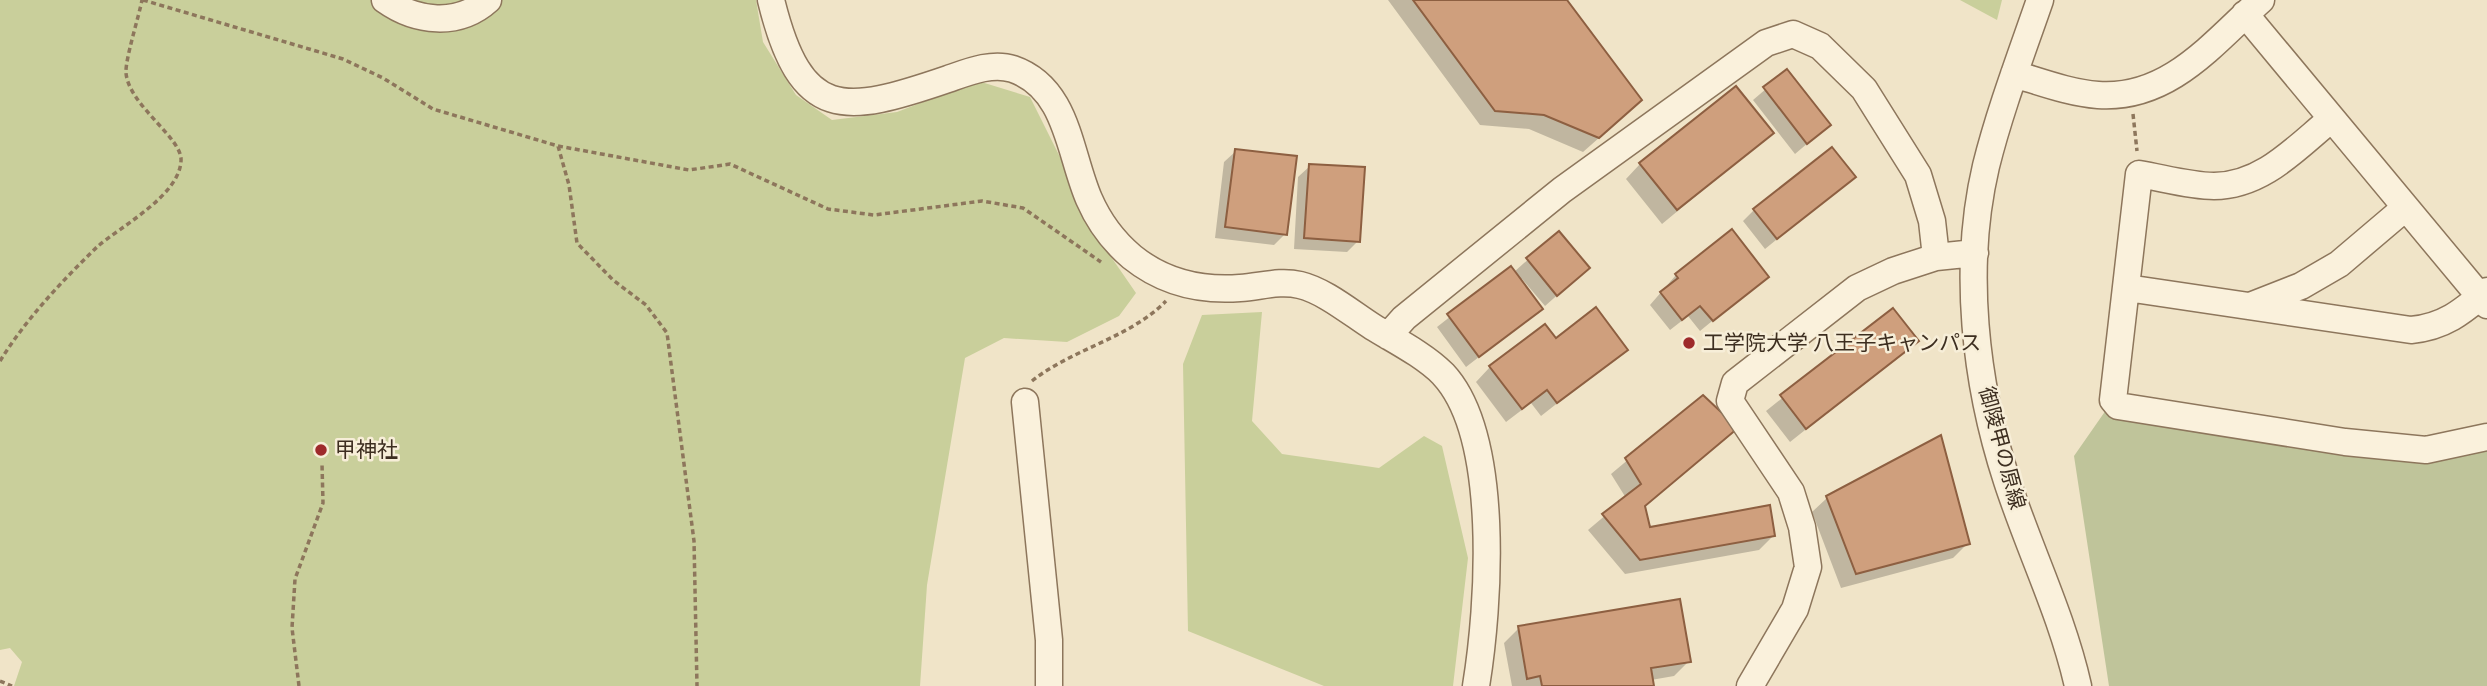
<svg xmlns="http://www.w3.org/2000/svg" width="2487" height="686" viewBox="0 0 2487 686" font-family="'Playfair Display','Noto Sans JP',serif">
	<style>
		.green { fill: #c9cf9b }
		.cemetery { fill: #bfc49a }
		.shadow { fill: #0003 }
		.building { fill: #cf9f7d; stroke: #8d5f41; stroke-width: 2 }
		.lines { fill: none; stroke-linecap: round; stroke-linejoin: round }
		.minor-casing { stroke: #8d765c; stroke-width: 29 }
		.path { stroke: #8d765c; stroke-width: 3.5; stroke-dasharray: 5 3.5; stroke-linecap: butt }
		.minor { stroke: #faf1dc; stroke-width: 26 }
		.poi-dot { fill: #9e2a2b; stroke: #f7eed8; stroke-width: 2.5 }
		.labels { text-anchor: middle; stroke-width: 5; stroke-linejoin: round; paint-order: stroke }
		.poi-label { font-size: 21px; fill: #3d2e20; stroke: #f7eed8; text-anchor: start }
		.street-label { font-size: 21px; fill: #3d2e20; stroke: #f7eed8 }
	</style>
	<rect width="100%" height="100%" fill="#f0e4c8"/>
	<path class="green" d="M 0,0 L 756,0 L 763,42 L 796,95 L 832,120 L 897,112 L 978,81 L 1030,97 L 1107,251 L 1136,293 L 1119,316 L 1067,342 L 1004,338 L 965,358 L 927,585 L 920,686 L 14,686 L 22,662 L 10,648 L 0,650 Z
		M 1960,0 L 2002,0 L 1997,20 Z
		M 1262,312 L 1252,421 L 1282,454 L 1379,468 L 1424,436 L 1442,446 L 1468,558 L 1453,686 L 1324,686 L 1188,631 L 1183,364 L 1202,315 Z"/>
	<path class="cemetery" d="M 2113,400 L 2426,450 L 2487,437 L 2487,686 L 2109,686 L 2074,456 Z"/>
	<path class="shadow" d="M 1388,0 L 1564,0 L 1625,115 L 1583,152 L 1529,129 L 1480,125 Z
		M 1787,71 L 1829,125 L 1795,154 L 1753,100 Z
		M 1772,133 L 1662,224 L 1626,179 L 1640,164 Z
		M 1236,151 L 1285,234 L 1274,245 L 1215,238 L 1224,162 Z
		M 1310,166 L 1358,241 L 1347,252 L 1294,249 L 1298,177 Z
		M 1853,177 L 1765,249 L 1743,221 L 1754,210 Z
		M 1558,233 L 1588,268 L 1545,306 L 1522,279 L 1520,280 L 1541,309 L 1466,367 L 1437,327 L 1511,269 L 1514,272 Z
		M 1676,275 L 1767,276 L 1700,331 L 1688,316 L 1670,330 L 1650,305 Z
		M 1893,310 L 1917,341 L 1790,442 L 1766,411 Z
		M 1555,340 L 1625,350 L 1541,416 L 1531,403 L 1506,422 L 1476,382 L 1490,367 Z
		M 1703,397 L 1735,428 L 1644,507 L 1648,529 L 1774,535 L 1759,550 L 1625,574 L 1588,530 L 1626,498 L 1611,474 Z
		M 1827,498 L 1968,543 L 1953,558 L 1841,588 L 1812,512 Z
		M 1519,628 L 1689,661 L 1674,676 L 1651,680 L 1652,686 L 1512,686 L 1504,643 Z"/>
	<path class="building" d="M 1413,0 L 1567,0 L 1642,100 L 1599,138 L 1544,115 L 1495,111 Z
		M 1787,69 L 1831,125 L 1807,144 L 1763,87 Z
		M 1736,86 L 1774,133 L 1677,210 L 1639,163 Z
		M 1832,147 L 1856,177 L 1777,239 L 1753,209 Z
		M 1235,149 L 1297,156 L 1287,235 L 1225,227 Z
		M 1309,164 L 1365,167 L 1360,242 L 1304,238 Z
		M 1732,229 L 1769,277 L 1713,321 L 1700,306 L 1682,320 L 1660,292 L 1678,278 L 1675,274 Z
		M 1559,231 L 1590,268 L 1557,296 L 1526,258 Z
		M 1511,266 L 1543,309 L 1479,357 L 1447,314 Z
		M 1596,307 L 1628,350 L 1557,403 L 1547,390 L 1522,409 L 1489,366 L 1545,324 L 1556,338 Z
		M 1893,308 L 1919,341 L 1806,429 L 1780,395 Z
		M 1703,395 L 1738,428 L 1645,506 L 1650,527 L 1770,505 L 1775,536 L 1640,560 L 1602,514 L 1641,484 L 1625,458 Z
		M 1941,435 L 1970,544 L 1856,574 L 1826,496 Z
		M 1680,599 L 1691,662 L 1651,668 L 1654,686 L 1542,686 L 1540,676 L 1527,679 L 1518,626 Z"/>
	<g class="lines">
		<defs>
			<path id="minor" d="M 385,0 C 416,22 458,27 488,0
				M 771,0 C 801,122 843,115 948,79 C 968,72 992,62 1013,69 C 1068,88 1069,153 1089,199 C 1099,222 1113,241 1132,257 C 1163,282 1201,291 1240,288 C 1260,287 1279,280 1300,285 C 1325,291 1351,313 1373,327 C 1396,341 1424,355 1443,374 C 1501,436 1489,607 1476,686
				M 2040,0 C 2021,55 2000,110 1986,166 C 1962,268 1975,383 2007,481 C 2029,549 2062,615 2078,686
				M 2245,14 L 2487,305
				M 2014,74 C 2041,82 2070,93 2098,95 C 2169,100 2213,43 2261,0
				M 2330,120 C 2296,148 2262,186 2214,186 C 2190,186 2163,178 2139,174 L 2113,400 L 2118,406 L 2345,442 L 2426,450 L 2487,437
				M 2127,288 L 2411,330 C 2444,327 2462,312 2487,291
				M 2250,306 L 2301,286 L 2339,264 L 2405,208
				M 1388,336 L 1404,318 L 1562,190 L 1766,43 L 1793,34 L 1820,46 L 1864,89 L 1918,175 L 1932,221 L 1936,257
				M 1025,402 L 1049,640 L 1049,686
				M 1750,686 L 1795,609 L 1808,567 L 1802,527 L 1791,492 L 1730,401 L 1735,383 L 1857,288 L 1893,271 L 1936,257 L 1975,253"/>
		</defs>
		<use href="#minor" class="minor-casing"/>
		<path class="path" d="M 143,0 L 343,59 L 383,78 L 433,109 L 558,146 L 689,170 L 730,164 L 828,209 L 874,215 L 982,201 L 1023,208 L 1101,262
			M 2133,114 L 2137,151
			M 558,146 L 569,185 L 577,243 L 613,280 L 646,305 L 667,333 L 694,541 L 697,686
			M 0,361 C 26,319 62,281 97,247 C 121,226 179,196 181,161 C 183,138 129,106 126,73 C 125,60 139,16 142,0
			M 1032,381 C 1072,349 1130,338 1166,301
			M 0,681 L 12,686
			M 299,686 L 292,628 L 295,579 L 323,503 L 322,464"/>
		<use href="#minor" class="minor"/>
	</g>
	<g class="poi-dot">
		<circle cx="1689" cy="343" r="7"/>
		<circle cx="321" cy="450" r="7"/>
	</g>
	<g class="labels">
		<g class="poi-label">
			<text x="1703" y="350">工学院大学 八王子キャンパス</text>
			<text x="335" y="457">甲神社</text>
		</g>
		<g class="street-label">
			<text transform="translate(2002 448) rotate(75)" y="7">御陵甲の原線</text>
		</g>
	</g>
</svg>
